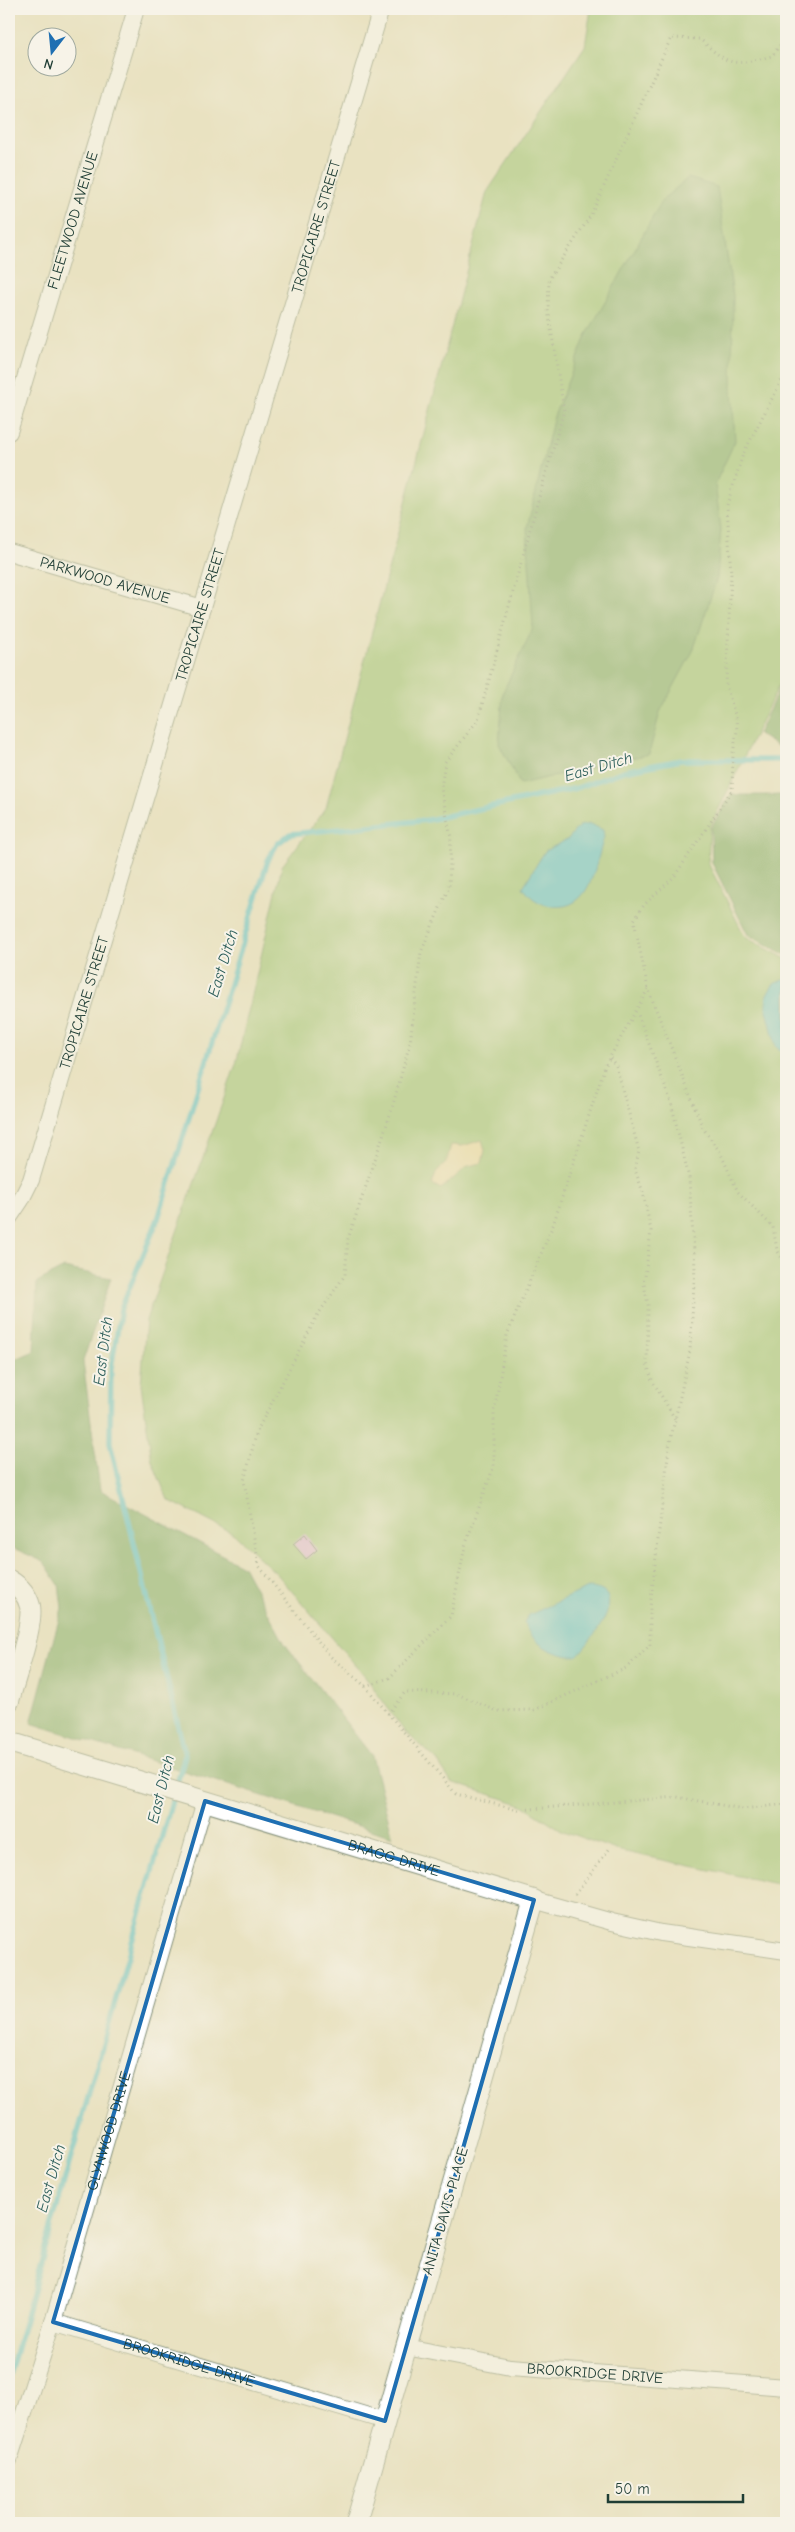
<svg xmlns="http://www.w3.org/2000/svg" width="795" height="2532" viewBox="0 0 795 2532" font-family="'Comic Neue',sans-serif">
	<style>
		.green { fill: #99c471; stroke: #5c8052 }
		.forest { fill: #7aaa63; stroke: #4c744c }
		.sand { fill: #eeda9e; stroke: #868c69 }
		.water { fill: #55c1ce; stroke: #3a7f81 }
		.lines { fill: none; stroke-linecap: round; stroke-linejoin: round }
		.stream { stroke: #55c1ce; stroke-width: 5.5 }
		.building { fill: #dea8dc }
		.minor-casing { stroke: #84907a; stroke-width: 18 }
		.tertiary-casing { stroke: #84907a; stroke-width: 22 }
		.path { stroke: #84907a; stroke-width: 3; stroke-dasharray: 1 4; stroke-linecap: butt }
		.minor { stroke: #fff; stroke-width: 16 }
		.tertiary { stroke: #fff; stroke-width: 20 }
		.marked { fill: none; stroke: #1f6fb2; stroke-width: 4; stroke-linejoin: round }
		.labels { text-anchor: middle; stroke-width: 4; stroke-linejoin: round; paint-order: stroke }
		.street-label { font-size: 15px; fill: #1f3d34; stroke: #f7f3e8 }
		.water-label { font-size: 16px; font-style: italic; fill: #2c5e5a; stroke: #f7f3e8 }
	</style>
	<rect width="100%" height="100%" fill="#f7f3e8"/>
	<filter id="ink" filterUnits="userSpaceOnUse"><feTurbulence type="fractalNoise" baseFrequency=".02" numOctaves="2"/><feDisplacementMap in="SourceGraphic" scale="10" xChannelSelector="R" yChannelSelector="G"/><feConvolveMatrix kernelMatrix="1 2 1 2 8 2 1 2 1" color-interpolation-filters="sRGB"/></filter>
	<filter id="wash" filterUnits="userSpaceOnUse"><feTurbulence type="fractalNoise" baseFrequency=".0096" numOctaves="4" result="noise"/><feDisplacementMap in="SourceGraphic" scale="20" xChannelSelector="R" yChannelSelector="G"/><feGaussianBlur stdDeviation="1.12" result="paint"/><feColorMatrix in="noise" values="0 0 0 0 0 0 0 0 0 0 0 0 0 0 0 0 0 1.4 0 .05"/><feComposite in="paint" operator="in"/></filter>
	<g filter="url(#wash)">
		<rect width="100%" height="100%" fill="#e9e2c1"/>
		<path class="green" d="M 591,9 L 786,9 L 786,678 L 779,685 L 710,827 L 708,863 L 745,937 L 786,959 L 786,1886 L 616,1850 L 563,1831 L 523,1805 L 451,1782 L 435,1758 L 404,1731 L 365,1676 L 277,1574 L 234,1534 L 168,1500 L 152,1461 L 141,1385 L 146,1320 L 236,1064 L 282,866 L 326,808 L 487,192 L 585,46 Z"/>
		<path class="forest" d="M 688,178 L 717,187 L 733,296 L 732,388 L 735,441 L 715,484 L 721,529 L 717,578 L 693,651 L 660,712 L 649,754 L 520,784 L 499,744 L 503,692 L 533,628 L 527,528 L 554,416 L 586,336 L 663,199 Z
			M 786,681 L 786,745 L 777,746 L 758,734 L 780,687 Z
			M 730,795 L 786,795 L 786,955 L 748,935 L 712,863 L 711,828 Z
			M 64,1268 L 111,1278 L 83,1361 L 100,1490 L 243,1566 L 285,1644 L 372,1756 L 393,1837 L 31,1723 L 62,1608 L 59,1585 L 44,1562 L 9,1546 L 9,1362 L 34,1351 L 37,1282 Z"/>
		<path class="sand" d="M 482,1140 L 485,1150 L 482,1163 L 468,1166 L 441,1189 L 432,1184 L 437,1171 L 446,1163 L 451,1145 L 462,1146 Z"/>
		<path class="water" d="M 590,824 L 603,830 L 604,837 C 595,866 591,912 551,906 C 539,904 530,898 523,887 L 545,851 L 568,839 L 579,826 Z
			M 786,978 L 786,1055 L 776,1047 L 766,1006 L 767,994 L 774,984 Z
			M 588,1588 C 634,1589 591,1641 577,1656 C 556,1657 530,1643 524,1622 L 529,1615 Z"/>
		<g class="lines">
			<path class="stream" d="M 9,2376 L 185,1755 L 110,1443 L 111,1369 L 121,1308 L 158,1219 L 268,860 L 277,844 L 290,834 L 428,820 L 577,788 L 624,771 L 681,760 L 786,760"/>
		</g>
		<g id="blocks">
			<path class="building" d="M 305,1534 L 317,1550 L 306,1559 L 293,1544 Z"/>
		</g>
	</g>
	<g filter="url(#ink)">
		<use href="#blocks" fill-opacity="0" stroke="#84907a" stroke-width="1"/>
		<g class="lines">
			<defs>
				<g id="minor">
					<path id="s1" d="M 9,432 L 136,9"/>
					<path id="s2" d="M 9,552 L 202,608"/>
					<path id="s3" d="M 9,1218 L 21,1200 L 31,1180 L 381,9"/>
					<path d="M 534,1900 L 612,1922 L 661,1933 L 786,1951"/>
					<path id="s4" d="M 53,2322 L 385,2421"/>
					<path id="s5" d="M 406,2347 L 510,2367 L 786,2387"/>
					<path id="s6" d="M 9,2460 L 53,2322 L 205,1801"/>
				</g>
				<g id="tertiary">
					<path d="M 9,1580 C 19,1586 27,1594 30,1606 C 34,1625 14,1680 9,1701"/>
					<path id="s7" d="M 9,1742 L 534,1900 L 356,2523"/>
				</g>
			</defs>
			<use href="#minor" class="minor-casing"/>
			<use href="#tertiary" class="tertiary-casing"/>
			<path class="path" d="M 786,37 L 772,56 C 733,66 730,67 700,39 L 671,38 L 591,215 L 549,279 L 548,310 L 564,411 L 537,504 L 478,720 L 445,762 L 441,788 L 451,838 L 449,887 L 421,952 L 410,1043 L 391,1112 L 348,1239 L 345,1275 L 317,1316 L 257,1431 L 244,1481 L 259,1566 L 330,1656 L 365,1686 L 456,1794 L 518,1810 L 677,1797 L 743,1809 L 786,1804
				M 786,372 L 743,454 L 727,505 L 731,575 L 726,685 L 736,718 L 737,731 L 733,753 L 732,790 L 674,877 L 644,905 L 634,920 L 648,989 L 703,1128 L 720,1152 L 738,1192 L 773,1227 L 777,1250 L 786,1265
				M 610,1058 L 616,1066 L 639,1151 L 635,1170 L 643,1192 L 651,1231 L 644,1284 L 648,1305 L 647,1364 L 652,1380 L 675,1419
				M 365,1686 L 389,1678 L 451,1616 L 465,1546 L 494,1466 L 494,1413 L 507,1335 L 553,1225 L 605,1066 L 648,989
				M 388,1714 L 405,1692 L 457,1694 L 497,1711 L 534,1710 L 626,1668 L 650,1645 L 650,1607 L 669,1447 L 690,1351 L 695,1267 L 689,1178 L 671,1102 L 637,1012
				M 575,1894 L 610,1848"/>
			<use href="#minor" class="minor"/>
			<use href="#tertiary" class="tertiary"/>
		</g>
	</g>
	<path d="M0 0H795V2532H0ZM 205,1801 L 534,1900 L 385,2421 L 53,2322 Z" fill="#e9e2c1" fill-opacity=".55" fill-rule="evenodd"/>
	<path class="marked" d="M 205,1801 L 534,1900 L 385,2421 L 53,2322 Z"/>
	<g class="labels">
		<g class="street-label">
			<text dy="5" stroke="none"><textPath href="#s1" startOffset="221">FLEETWOOD AVENUE</textPath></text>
			<text dy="5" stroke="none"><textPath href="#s3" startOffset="1039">TROPICAIRE STREET</textPath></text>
			<text dy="5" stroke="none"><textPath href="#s2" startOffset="100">PARKWOOD AVENUE</textPath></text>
			<text dy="5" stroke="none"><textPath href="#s3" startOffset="634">TROPICAIRE STREET</textPath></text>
			<text dy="5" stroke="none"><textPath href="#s3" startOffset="229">TROPICAIRE STREET</textPath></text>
			<text dy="5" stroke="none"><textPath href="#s7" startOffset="402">BRAGG DRIVE</textPath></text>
			<text dy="5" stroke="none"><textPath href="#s6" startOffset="344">GLYNWOOD DRIVE</textPath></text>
			<text transform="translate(445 2211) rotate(-74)" y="5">ANITA DAVIS PLACE</text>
			<text dy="5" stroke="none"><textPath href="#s4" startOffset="142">BROOKRIDGE DRIVE</textPath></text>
			<text dy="5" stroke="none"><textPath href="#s5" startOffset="191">BROOKRIDGE DRIVE</textPath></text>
		</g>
		<g class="water-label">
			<text transform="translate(598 766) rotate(-16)" y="6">East Ditch</text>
			<text transform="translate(222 963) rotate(-73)" y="6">East Ditch</text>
			<text transform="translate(102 1351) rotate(-83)" y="6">East Ditch</text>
			<text transform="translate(160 1789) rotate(-76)" y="6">East Ditch</text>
			<text transform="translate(50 2178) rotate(-74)" y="6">East Ditch</text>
		</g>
	</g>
	<rect width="795" height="2532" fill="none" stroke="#f7f3e8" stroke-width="30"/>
	<g transform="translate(52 52) rotate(196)"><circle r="24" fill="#f7f3e8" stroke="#a1aaa0"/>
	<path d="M0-4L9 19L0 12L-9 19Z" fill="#1f6fb2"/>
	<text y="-8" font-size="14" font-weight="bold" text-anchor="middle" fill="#1f3d34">N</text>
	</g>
	<path d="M608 2494v8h135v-8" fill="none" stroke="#1f3d34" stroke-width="2.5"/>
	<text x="615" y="2494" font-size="15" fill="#1f3d34" stroke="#f7f3e8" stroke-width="4" paint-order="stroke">50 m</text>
</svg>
